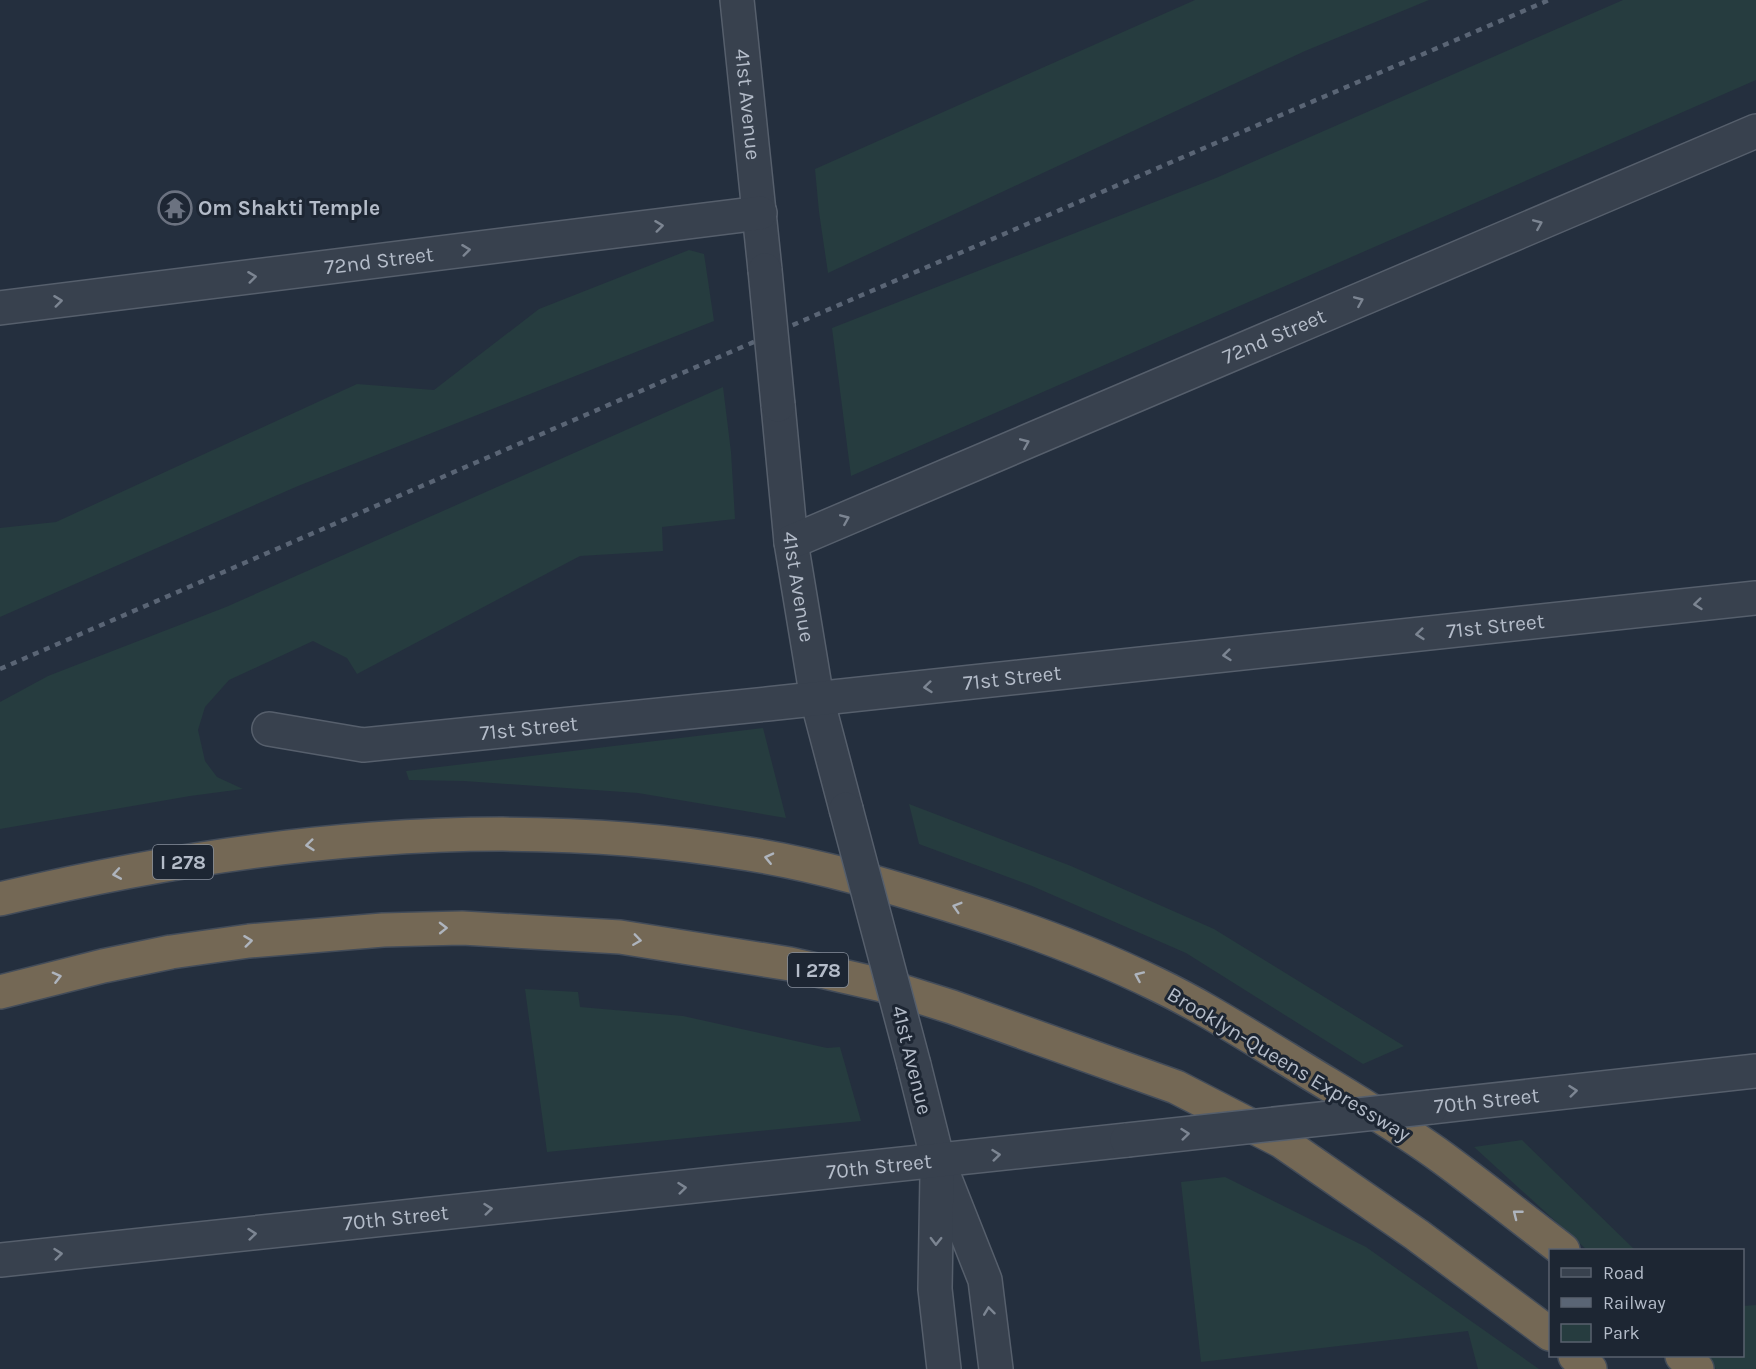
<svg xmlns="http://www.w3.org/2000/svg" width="1756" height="1369" viewBox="0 0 1756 1369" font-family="Karla,sans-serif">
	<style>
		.green { fill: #263c3f }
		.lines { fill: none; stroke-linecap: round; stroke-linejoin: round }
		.minor-casing { stroke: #565f6c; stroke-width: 36 }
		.highway-casing { stroke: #434c59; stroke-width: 36 }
		.minor { stroke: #38414e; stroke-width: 33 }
		.highway { stroke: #746855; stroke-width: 33 }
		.rail { stroke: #5a6575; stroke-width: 4.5; stroke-dasharray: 6 6; stroke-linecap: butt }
		.minor-bridge-casing { stroke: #565f6c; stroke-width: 36; stroke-linecap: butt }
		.minor-bridge { stroke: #38414e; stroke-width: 33 }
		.oneway { stroke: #7c8592 }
		.oneway2 { stroke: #aeb4bd }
		.labels { text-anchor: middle; stroke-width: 6; stroke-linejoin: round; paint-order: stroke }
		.shield { fill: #1d2633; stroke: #878f9c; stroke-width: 1.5 }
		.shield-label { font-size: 20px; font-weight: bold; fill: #b4bcc9 }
		.street-label { font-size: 21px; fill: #b4bcc9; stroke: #1d2633 }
		.poi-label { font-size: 21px; font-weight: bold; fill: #b4bcc9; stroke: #1d2633; text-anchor: start }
	</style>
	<rect width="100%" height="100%" fill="#242f3e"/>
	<path class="green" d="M 1195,0 L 1429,0 L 1305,51 L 828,273 L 819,212 L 815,169 Z
		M 1623,0 L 1756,0 L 1756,80 L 851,476 L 832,328 L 1216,178 Z
		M 689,250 L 704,254 L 714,321 L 298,486 L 0,617 L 0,528 L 56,522 L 357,384 L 434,390 L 539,309 Z
		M 723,387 L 731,452 L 735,519 L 662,527 L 663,551 L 580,556 L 357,674 L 347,658 L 313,641 L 229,680 L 205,707 L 198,730 L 205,761 L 217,777 L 243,789 L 190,796 L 0,829 L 0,702 L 48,676 L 226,607 Z
		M 763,728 L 786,818 L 638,793 L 464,781 L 409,780 L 406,771 Z
		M 909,804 L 1071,866 L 1214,929 L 1404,1046 L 1363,1064 L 1186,953 L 1032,886 L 919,844 Z
		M 525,989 L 578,992 L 580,1007 L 683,1016 L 827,1048 L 840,1047 L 861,1121 L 547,1152 Z
		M 1522,1140 L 1635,1250 L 1587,1250 L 1474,1147 Z
		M 1225,1177 L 1366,1247 L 1539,1369 L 1478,1369 L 1468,1331 L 1201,1362 L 1181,1182 Z
		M 1756,1305 L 1756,1369 L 1716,1369 L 1701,1356 L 1742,1356 L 1743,1306 Z"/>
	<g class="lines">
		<defs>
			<g id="minor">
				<path id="s1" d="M 737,0 L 765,270"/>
				<path id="s2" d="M 0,308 L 760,213"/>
				<path id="s3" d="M 778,405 L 791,542 L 817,699 L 846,809"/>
				<path id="s4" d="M 791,542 L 1756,131"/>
				<path id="s5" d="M 269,729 L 363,745 L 767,704 L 1756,598"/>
				<path d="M 914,1065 L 938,1161 L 985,1280 L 996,1369"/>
				<path id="s6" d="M 1431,1107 L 1756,1071"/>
				<path d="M 937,1175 L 935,1289 L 944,1369"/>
				<path id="s7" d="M 0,1260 L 1127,1140"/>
			</g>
			<path id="highway" d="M 0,899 C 244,841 500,812 749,854 C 818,865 886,885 953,906 C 1022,927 1091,952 1156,984 C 1202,1006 1244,1033 1287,1059 C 1337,1090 1388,1119 1436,1153 C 1479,1184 1521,1218 1563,1250
				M 0,992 L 103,966 L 171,952 L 249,941 L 383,930 L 462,928 L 620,937 L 790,964 L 882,985 L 952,1007 L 1176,1087 L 1281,1141 L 1417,1235 L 1550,1334
				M 1575,1356 L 1590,1369
				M 1682,1356 L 1697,1369"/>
		</defs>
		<use href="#minor" class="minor-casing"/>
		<use href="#highway" class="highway-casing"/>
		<use href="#minor" class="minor"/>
		<use href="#highway" class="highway"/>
		<path class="rail" d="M 0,669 L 862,295 L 1549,0"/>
		<defs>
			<path id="minor-bridge" d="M 765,270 L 778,405
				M 846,809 L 914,1065
				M 1127,1140 L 1431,1107"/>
		</defs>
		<use href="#minor-bridge" class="minor-bridge-casing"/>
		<use href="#minor-bridge" class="minor-bridge"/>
	</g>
	<defs><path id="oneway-chevron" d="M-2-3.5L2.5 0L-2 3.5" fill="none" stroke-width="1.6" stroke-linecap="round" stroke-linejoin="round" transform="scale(1.5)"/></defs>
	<g class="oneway">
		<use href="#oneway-chevron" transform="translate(1538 224) rotate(-23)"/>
		<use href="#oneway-chevron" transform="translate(659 226) rotate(-7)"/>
		<use href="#oneway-chevron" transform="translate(466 250) rotate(-7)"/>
		<use href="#oneway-chevron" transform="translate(252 277) rotate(-7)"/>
		<use href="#oneway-chevron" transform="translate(58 301) rotate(-7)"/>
		<use href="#oneway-chevron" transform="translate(1359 301) rotate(-23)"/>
		<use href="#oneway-chevron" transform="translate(1025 443) rotate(-23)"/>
		<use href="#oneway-chevron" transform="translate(845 519) rotate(-23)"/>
		<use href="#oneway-chevron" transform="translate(1698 604) rotate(174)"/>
		<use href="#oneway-chevron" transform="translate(1420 634) rotate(174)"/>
		<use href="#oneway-chevron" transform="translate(1227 655) rotate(174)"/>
		<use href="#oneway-chevron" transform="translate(928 687) rotate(174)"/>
		<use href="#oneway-chevron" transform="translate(1573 1091) rotate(-6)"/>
		<use href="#oneway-chevron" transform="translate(1185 1134) rotate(-6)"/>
		<use href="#oneway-chevron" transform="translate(996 1155) rotate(-6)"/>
		<use href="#oneway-chevron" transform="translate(682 1188) rotate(-6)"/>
		<use href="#oneway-chevron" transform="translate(488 1209) rotate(-6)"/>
		<use href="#oneway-chevron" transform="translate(252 1234) rotate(-6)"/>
		<use href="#oneway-chevron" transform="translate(936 1241) rotate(91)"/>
		<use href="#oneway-chevron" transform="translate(58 1254) rotate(-6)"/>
		<use href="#oneway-chevron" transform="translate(989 1311) rotate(-97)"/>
	</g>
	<g class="oneway2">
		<use href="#oneway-chevron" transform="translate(310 845) rotate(174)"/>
		<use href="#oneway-chevron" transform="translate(769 858) rotate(-167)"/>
		<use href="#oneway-chevron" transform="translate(117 874) rotate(170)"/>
		<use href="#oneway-chevron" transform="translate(957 907) rotate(-163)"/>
		<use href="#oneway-chevron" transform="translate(443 928) rotate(-1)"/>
		<use href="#oneway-chevron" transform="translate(637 940) rotate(8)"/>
		<use href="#oneway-chevron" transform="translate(248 941) rotate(-7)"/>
		<use href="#oneway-chevron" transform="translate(1139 976) rotate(-156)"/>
		<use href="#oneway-chevron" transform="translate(57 977) rotate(-14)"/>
		<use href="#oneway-chevron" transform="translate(1517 1214) rotate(-142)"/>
	</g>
	<defs>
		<symbol id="temple-ring" viewBox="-11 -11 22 22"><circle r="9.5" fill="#1d2633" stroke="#6b7280" stroke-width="1.5"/><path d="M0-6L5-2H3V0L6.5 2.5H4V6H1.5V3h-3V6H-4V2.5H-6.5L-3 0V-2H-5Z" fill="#6b7280"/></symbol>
	</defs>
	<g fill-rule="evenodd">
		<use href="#temple-ring" x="156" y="189" width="38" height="38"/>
	</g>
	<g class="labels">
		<g class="shield">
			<rect x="153" y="845" width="60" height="34" rx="4.5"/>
			<rect x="788" y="953" width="60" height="34" rx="4.5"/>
		</g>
		<g class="shield-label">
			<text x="183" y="869">I 278</text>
			<text x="818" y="977">I 278</text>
		</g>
		<g class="street-label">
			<text dy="7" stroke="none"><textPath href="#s1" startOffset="105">41st Avenue</textPath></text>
			<text dy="7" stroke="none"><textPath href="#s2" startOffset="382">72nd Street</textPath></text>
			<text dy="7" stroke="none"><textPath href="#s4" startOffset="525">72nd Street</textPath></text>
			<text dy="7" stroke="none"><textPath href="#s3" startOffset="183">41st Avenue</textPath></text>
			<text dy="7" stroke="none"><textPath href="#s5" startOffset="1234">71st Street</textPath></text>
			<text dy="7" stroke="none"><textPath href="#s5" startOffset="748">71st Street</textPath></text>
			<text dy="7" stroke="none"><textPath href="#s5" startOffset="262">71st Street</textPath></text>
			<text transform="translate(912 1060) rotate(76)" y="7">41st Avenue</text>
			<text transform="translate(1289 1064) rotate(31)" y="7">Brooklyn-Queens Expressway</text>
			<text dy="7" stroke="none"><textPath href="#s6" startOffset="56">70th Street</textPath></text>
			<text dy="7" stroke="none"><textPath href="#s7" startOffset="884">70th Street</textPath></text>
			<text dy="7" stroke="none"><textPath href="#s7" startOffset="398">70th Street</textPath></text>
		</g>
		<g class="poi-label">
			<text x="198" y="215">Om Shakti Temple</text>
		</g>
	</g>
	<rect x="1549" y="1249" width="195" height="108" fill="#1d2633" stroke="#59626f" stroke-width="1.5"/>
	<rect x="1561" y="1268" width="30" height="9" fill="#38414e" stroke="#59626f" stroke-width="1.5"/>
	<text x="1603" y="1279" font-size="18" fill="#b4bcc9">Road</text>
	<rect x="1561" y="1298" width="30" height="9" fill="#5a6575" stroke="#59626f" stroke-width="1.5"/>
	<text x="1603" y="1309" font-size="18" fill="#b4bcc9">Railway</text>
	<rect x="1561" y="1324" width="30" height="18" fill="#263c3f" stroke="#59626f" stroke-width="1.5"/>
	<text x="1603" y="1339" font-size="18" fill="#b4bcc9">Park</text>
</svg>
